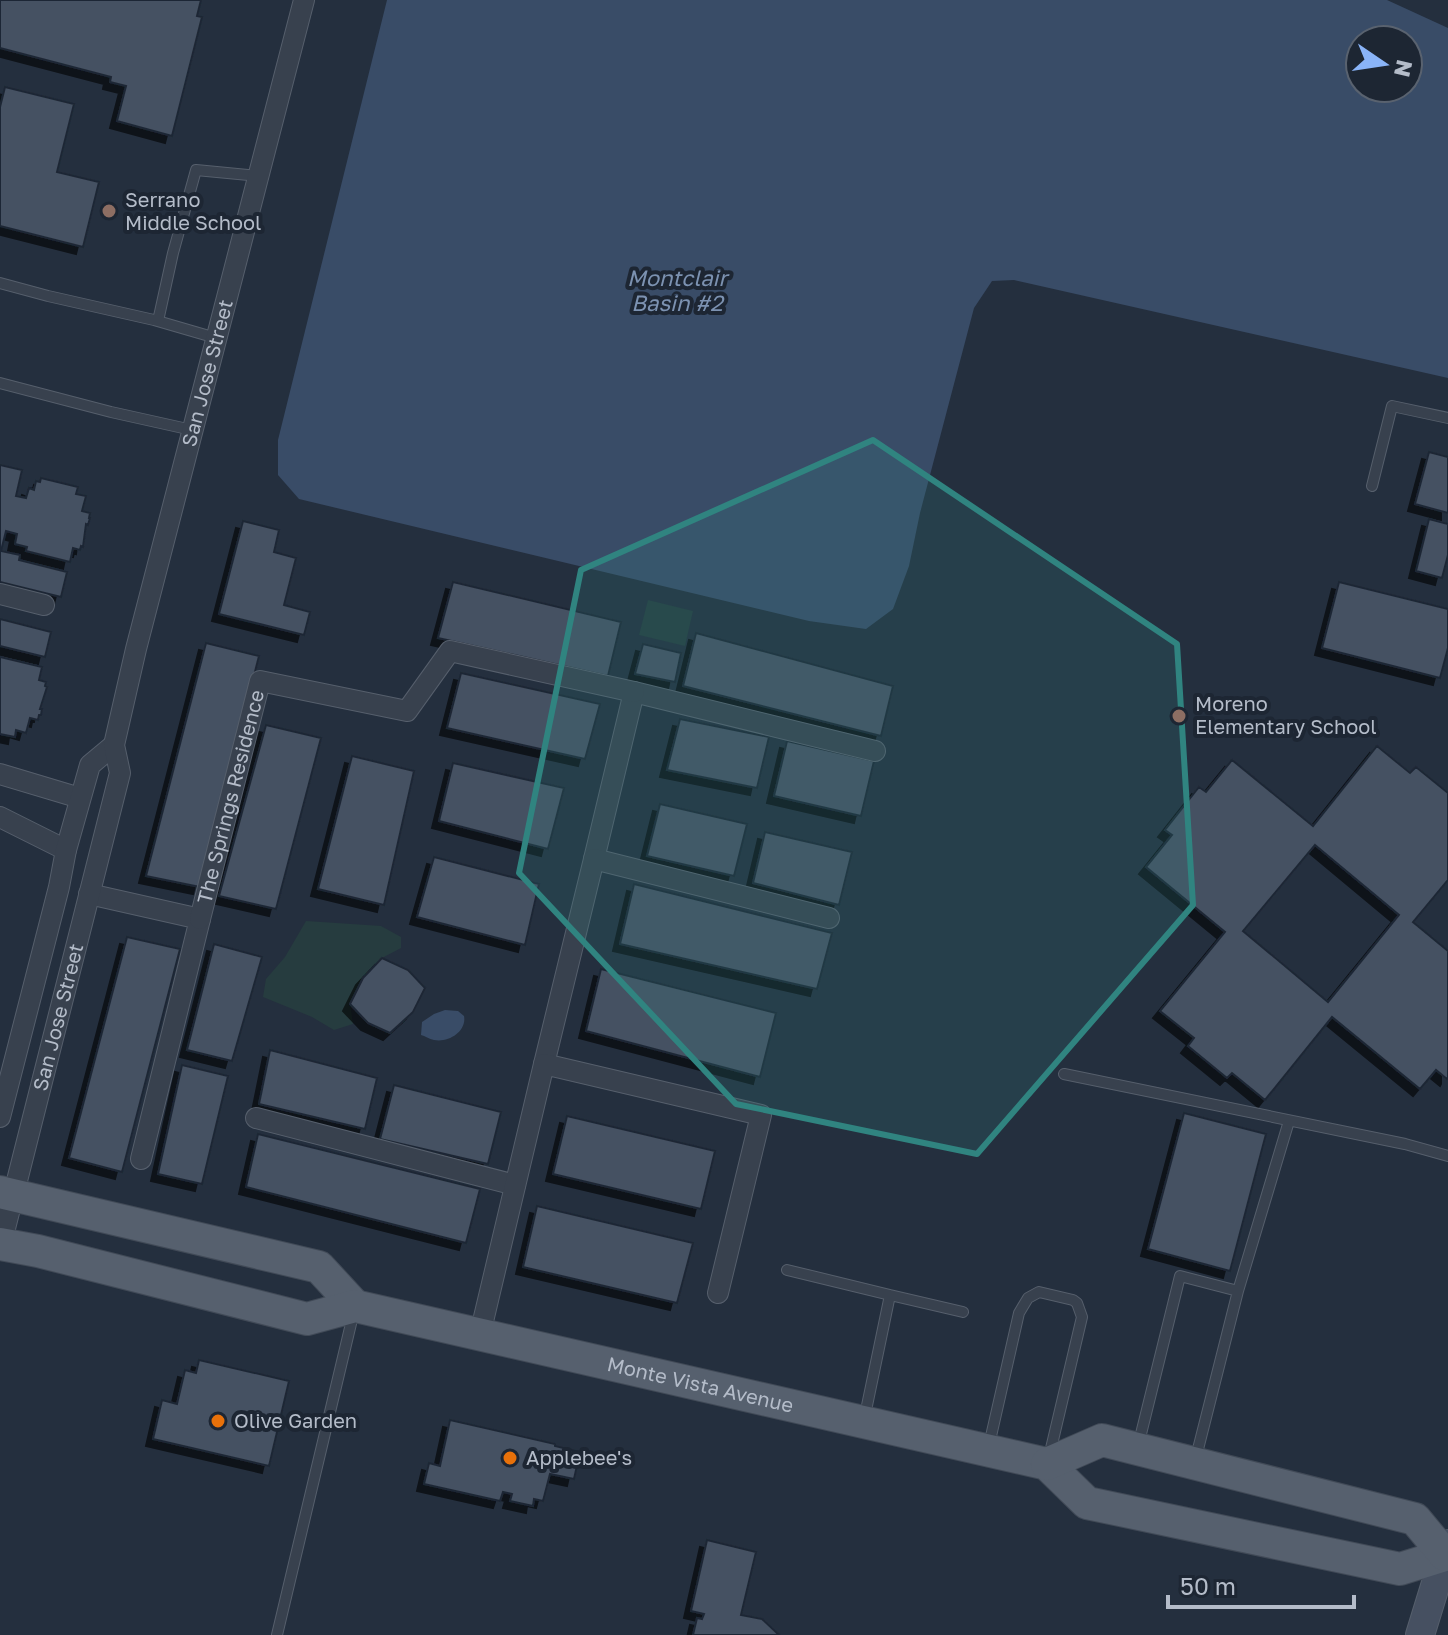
<svg xmlns="http://www.w3.org/2000/svg" width="1448" height="1635" viewBox="0 0 1448 1635" font-family="'Golos Text',sans-serif">
	<style>
		.green { fill: #263c3f }
		.water { fill: #394c67; fill-rule: evenodd }
		.building { fill: #455162; stroke: #1f2835; stroke-width: 2; fill-rule: evenodd; filter: url(#shadow) }
		.lines { fill: none; stroke-linecap: round; stroke-linejoin: round }
		.lane-casing { stroke: #565f6c; stroke-width: 12 }
		.street-casing { stroke: #565f6c; stroke-width: 22 }
		.secondary-casing { stroke: #565f6c; stroke-width: 30 }
		.primary-casing { stroke: #414a57; stroke-width: 34 }
		.lane { stroke: #38414e; stroke-width: 10 }
		.street { stroke: #38414e; stroke-width: 20 }
		.secondary { stroke: #465061; stroke-width: 28 }
		.primary { stroke: #56606e; stroke-width: 32 }
		.marked { fill: #308480; fill-opacity: 0.2; stroke: #308480; stroke-width: 6; stroke-linejoin: round }
		.education-dot { fill: #8d6e63; stroke: #1d2633; stroke-width: 3 }
		.food-dot { fill: #e8710a; stroke: #1d2633; stroke-width: 3 }
		.labels { text-anchor: middle; stroke-width: 8; stroke-linejoin: round; paint-order: stroke }
		.poi-label { font-size: 20px; fill: #b4bcc9; stroke: #1d2633; text-anchor: start }
		.street-label { font-size: 20px; fill: #b4bcc9; stroke: #1d2633 }
		.water-label { font-size: 22px; font-style: italic; fill: #7c92b1; stroke: #1d2633 }
	</style>
	<defs>
		<filter id="shadow"><feDropShadow dx="-7" dy="7" stdDeviation="0" flood-color="#0009"/></filter>
	</defs>
	<rect width="100%" height="100%" fill="#242f3e"/>
	<path class="green" d="M 648,600 L 693,611 L 685,646 L 639,635 Z
		M 306,921 L 381,926 L 401,937 L 401,948 L 382,958 L 363,978 L 350,1004 L 353,1024 L 334,1030 L 312,1017 L 263,997 L 266,979 L 285,957 Z"/>
	<path class="water" d="M 387,0 L 1387,0 L 1448,28 L 1448,378 L 1014,280 L 992,281 L 974,308 L 920,513 L 909,566 L 893,609 L 866,629 L 809,621 L 299,499 L 278,475 L 278,440 ZM 1408,40 L 1408,88 L 1360,88 L 1360,40 Z
		M 445,1010 L 458,1011 L 464,1016 C 467,1031 449,1043 434,1040 C 429,1039 425,1036 421,1035 L 422,1022 L 434,1014 Z"/>
	<path class="building" d="M 0,0 L 201,0 L 197,16 L 202,17 L 172,136 L 117,121 L 126,86 L 110,82 L 111,77 L 0,48 Z
		M 5,87 L 74,104 L 57,172 L 99,182 L 83,247 L 0,226 L 0,107 Z
		M 1429,452 L 1448,457 L 1448,513 L 1415,504 Z
		M 0,465 L 22,470 L 16,496 L 26,498 L 29,488 L 34,490 L 36,481 L 40,482 L 41,478 L 78,487 L 76,494 L 86,496 L 82,511 L 90,513 L 89,518 L 90,518 L 88,525 L 86,524 L 83,547 L 81,546 L 80,550 L 73,548 L 70,562 L 26,551 L 27,547 L 15,544 L 17,534 L 6,531 L 1,551 L 20,555 L 19,560 L 67,572 L 61,597 L 0,582 Z
		M 1429,519 L 1448,524 L 1448,555 L 1442,578 L 1416,571 Z
		M 243,521 L 279,530 L 274,552 L 296,558 L 284,605 L 310,612 L 304,635 L 219,614 Z
		M 453,582 L 621,622 L 608,676 L 438,638 Z
		M 1339,582 L 1448,609 L 1448,648 L 1440,678 L 1322,648 Z
		M 0,619 L 51,632 L 45,657 L 0,646 Z
		M 696,633 L 893,686 L 881,736 L 683,686 Z
		M 206,643 L 259,656 L 200,887 L 146,876 Z
		M 643,644 L 681,653 L 675,682 L 635,674 Z
		M 0,657 L 42,667 L 39,680 L 46,682 L 45,686 L 47,687 L 40,709 L 42,709 L 41,715 L 39,715 L 38,720 L 30,718 L 26,733 L 16,730 L 15,737 L 0,734 Z
		M 461,673 L 600,704 L 585,759 L 447,728 Z
		M 680,719 L 769,737 L 757,788 L 667,770 Z
		M 266,725 L 321,738 L 276,909 L 219,896 Z
		M 787,741 L 874,761 L 861,816 L 774,796 Z
		M 1377,746 L 1410,773 L 1416,767 L 1448,793 L 1448,880 L 1413,922 L 1448,951 L 1448,1077 L 1447,1079 L 1436,1070 L 1420,1089 L 1332,1017 L 1265,1100 L 1232,1073 L 1227,1078 L 1188,1046 L 1194,1038 L 1160,1011 L 1225,932 L 1146,867 L 1172,835 L 1165,830 L 1199,787 L 1206,792 L 1232,760 L 1313,826 ZM 1315,845 L 1399,915 L 1328,1002 L 1243,931 Z
		M 352,756 L 414,771 L 384,905 L 318,889 Z
		M 453,763 L 564,788 L 548,849 L 439,821 Z
		M 660,804 L 747,824 L 734,876 L 647,856 Z
		M 765,832 L 852,852 L 839,905 L 753,883 Z
		M 434,857 L 539,884 L 525,945 L 417,917 Z
		M 634,884 L 832,933 L 817,989 L 620,944 Z
		M 127,937 L 180,949 L 122,1172 L 69,1158 Z
		M 214,944 L 262,957 L 232,1061 L 187,1050 Z
		M 382,958 L 408,970 L 425,988 L 413,1012 L 390,1033 L 368,1023 L 350,1004 L 363,978 Z
		M 601,969 L 776,1013 L 760,1077 L 586,1031 Z
		M 270,1050 L 377,1078 L 365,1129 L 259,1104 Z
		M 182,1065 L 228,1076 L 202,1184 L 158,1174 Z
		M 394,1085 L 501,1112 L 488,1164 L 380,1139 Z
		M 1184,1113 L 1266,1134 L 1230,1271 L 1148,1249 Z
		M 567,1116 L 715,1151 L 701,1209 L 553,1174 Z
		M 258,1134 L 480,1189 L 466,1243 L 246,1187 Z
		M 537,1206 L 693,1243 L 677,1303 L 523,1267 Z
		M 199,1360 L 289,1381 L 269,1466 L 153,1439 L 162,1400 L 177,1404 L 185,1370 L 196,1373 Z
		M 450,1420 L 555,1444 L 555,1446 L 580,1452 L 574,1479 L 550,1474 L 543,1501 L 534,1499 L 533,1506 L 510,1501 L 512,1494 L 503,1492 L 500,1501 L 424,1484 L 429,1463 L 440,1466 Z
		M 707,1540 L 756,1552 L 741,1615 L 762,1619 L 779,1635 L 693,1635 L 697,1618 L 702,1619 L 704,1614 L 691,1611 Z"/>
	<g class="lines">
		<defs>
			<path id="lane" d="M 0,283 L 48,296 L 154,320 L 216,338
				M 158,321 L 173,253 L 196,170 L 259,176
				M 0,383 L 111,412 L 192,430
				M 1372,486 L 1392,406 L 1448,418
				M 1064,1074 L 1405,1144 L 1448,1156
				M 787,1270 L 890,1295
				M 1238,1291 L 1289,1121
				M 864,1420 L 890,1295 L 963,1312
				M 989,1445 L 1019,1313 L 1028,1298 L 1039,1292 L 1073,1300 L 1077,1303 L 1082,1317 L 1049,1457
				M 1138,1446 L 1180,1276 L 1238,1291 L 1195,1461
				M 277,1635 L 354,1311"/>
			<g id="street">
				<path d="M 0,594 L 44,605"/>
				<path d="M 0,774 L 80,798"/>
				<path d="M 0,817 L 66,850"/>
				<path d="M 594,859 L 634,692 L 875,751"/>
				<path d="M 89,894 L 200,919 L 141,1159"/>
				<path id="s1" d="M 200,919 L 260,681 L 407,711 L 450,651 L 634,692"/>
				<path d="M 544,1064 L 594,859 L 829,918"/>
				<path d="M 0,1117 L 59,887 L 66,850 L 90,765 L 114,745"/>
				<path d="M 256,1118 L 515,1185"/>
				<path id="s2" d="M 0,1248 L 120,773 L 114,745 L 136,649 L 304,0"/>
				<path d="M 480,1334 L 544,1064 L 761,1115 L 718,1293"/>
			</g>
			<path id="secondary" d="M 1420,1635 L 1448,1544"/>
			<g id="primary">
				<path d="M 0,1192 L 319,1267 L 355,1306"/>
				<path id="s3" d="M 0,1244 L 38,1251 L 307,1319 L 355,1306 L 1047,1464 L 1087,1503 L 1400,1569 L 1445,1555 L 1448,1555"/>
				<path d="M 1047,1464 L 1102,1440 L 1415,1519 L 1445,1555"/>
			</g>
		</defs>
		<use href="#lane" class="lane-casing"/>
		<use href="#street" class="street-casing"/>
		<use href="#secondary" class="secondary-casing"/>
		<use href="#primary" class="primary-casing"/>
		<use href="#lane" class="lane"/>
		<use href="#street" class="street"/>
		<use href="#secondary" class="secondary"/>
		<use href="#primary" class="primary"/>
	</g>
	<path class="marked" d="M 873,440 L 1177,644 L 1193,905 L 977,1154 L 736,1104 L 519,873 L 581,570 Z"/>
	<g class="education-dot">
		<circle cx="109" cy="211" r="8"/>
		<circle cx="1179" cy="716" r="8"/>
	</g>
	<g class="food-dot">
		<circle cx="218" cy="1421" r="8"/>
		<circle cx="510" cy="1458" r="8"/>
	</g>
	<g class="labels">
		<g class="poi-label">
			<text x="125" y="207">Serrano<tspan x="125" dy="23">Middle School</tspan></text>
			<text x="1195" y="711">Moreno<tspan x="1195" dy="23">Elementary School</tspan></text>
			<text x="234" y="1428">Olive Garden</text>
			<text x="526" y="1465">Applebee's</text>
		</g>
		<g class="street-label">
			<text dy="7" stroke="none"><textPath href="#s2" startOffset="902">San Jose Street</textPath></text>
			<text dy="7" stroke="none"><textPath href="#s1" startOffset="126">The Springs Residence</textPath></text>
			<text dy="7" stroke="none"><textPath href="#s2" startOffset="238">San Jose Street</textPath></text>
			<text dy="7" stroke="none"><textPath href="#s3" startOffset="720">Monte Vista Avenue</textPath></text>
		</g>
		<g class="water-label">
			<text x="677" y="286">Montclair<tspan x="677" dy="25">Basin #2</tspan></text>
		</g>
	</g>
	<g transform="translate(1384 64) rotate(103)"><circle r="38" fill="#1d2633" stroke="#59626f" stroke-width="2"/>
	<path d="M0-6L14 30L0 20L-14 30Z" fill="#8ab4f8"/>
	<text y="-12" font-size="22" font-weight="bold" text-anchor="middle" fill="#b4bcc9">N</text>
	</g>
	<path d="M1168 1595v12h186v-12" fill="none" stroke="#b4bcc9" stroke-width="4"/>
	<text x="1180" y="1595" font-size="24" fill="#b4bcc9" stroke="#1d2633" stroke-width="6" paint-order="stroke">50 m</text>
</svg>
